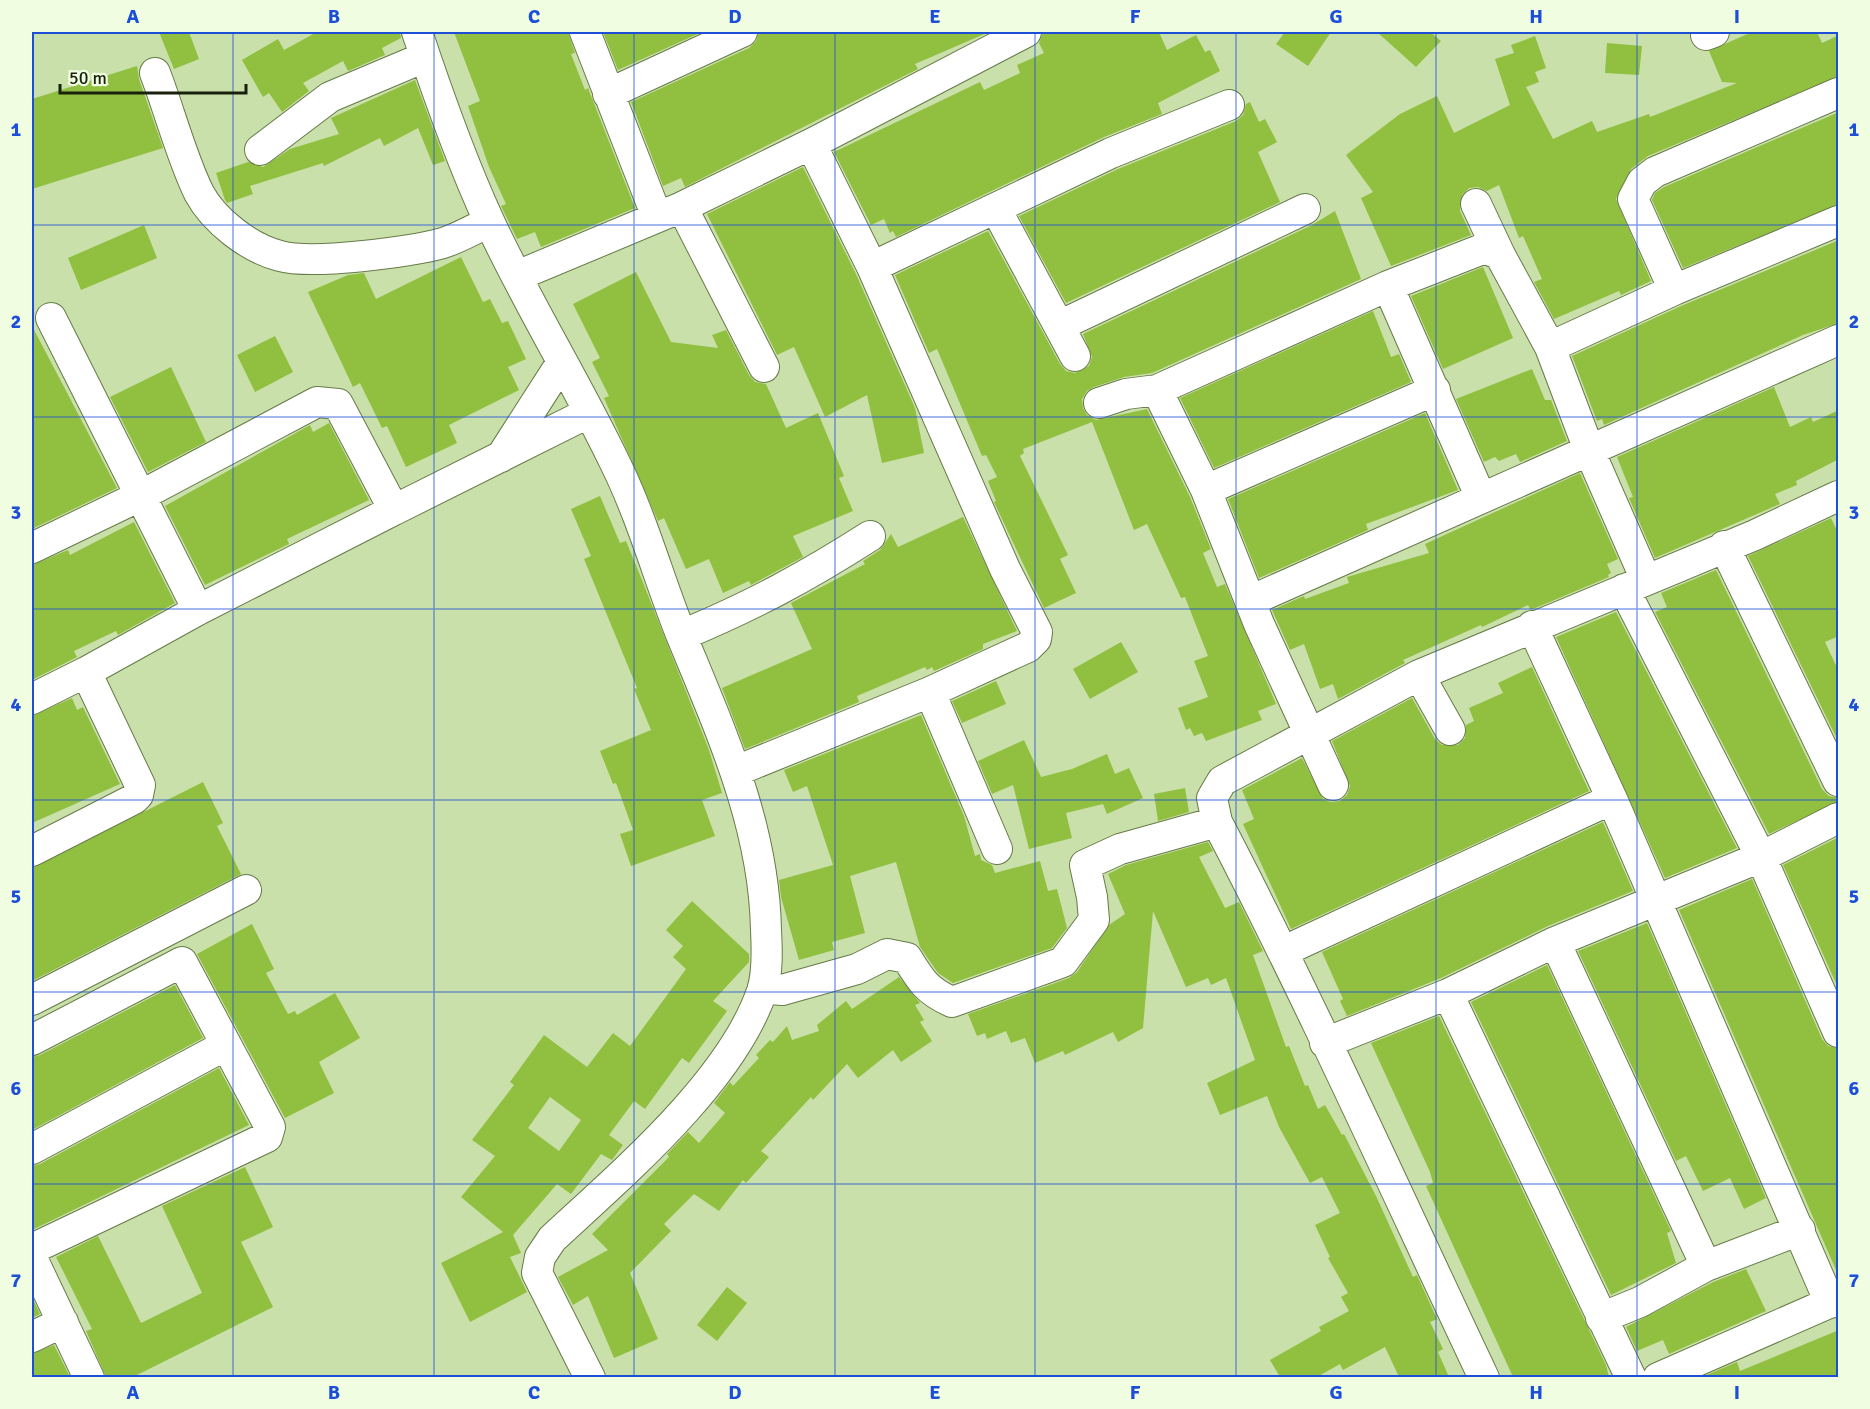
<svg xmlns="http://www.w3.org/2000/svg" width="1870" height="1409" viewBox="0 0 1870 1409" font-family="Signika,sans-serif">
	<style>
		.building { fill: #91bf3f; fill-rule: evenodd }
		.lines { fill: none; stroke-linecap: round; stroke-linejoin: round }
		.minor-casing { stroke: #667b48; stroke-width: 32 }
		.minor { stroke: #fff; stroke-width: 30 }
		.grid { fill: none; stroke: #1d4ed8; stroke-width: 1.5; stroke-opacity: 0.55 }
		.neatline { fill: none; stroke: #1d4ed8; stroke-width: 2 }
		.grid-label { font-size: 20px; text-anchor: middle; font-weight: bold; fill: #1d4ed8 }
	</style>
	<rect width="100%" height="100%" fill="#c9e0aa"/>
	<path class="building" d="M 159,32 L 189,32 L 199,59 L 174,69 Z
		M 317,32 L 400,32 L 401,38 L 382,48 L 385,55 L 348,71 L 343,61 L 303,83 L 309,91 L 282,112 L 269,93 L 263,97 L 242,60 L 278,39 L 284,50 Z
		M 454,32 L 568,32 L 575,53 L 571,54 L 585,90 L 588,88 L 635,208 L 541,247 L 535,232 L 517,239 L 501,206 L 506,204 L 489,167 L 468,106 L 480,101 Z
		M 603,32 L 702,32 L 618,70 Z
		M 759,32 L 989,32 L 915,64 L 918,69 L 685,187 L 681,178 L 663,186 L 631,102 L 749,48 L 756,41 Z
		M 1043,32 L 1159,32 L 1167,50 L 1196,35 L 1205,52 L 1210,50 L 1220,71 L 1158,103 L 1162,114 L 1104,137 L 896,237 L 893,231 L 890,233 L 884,219 L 871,225 L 834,152 L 980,82 L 984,90 L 1020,73 L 1017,65 L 1044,53 L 1039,43 Z
		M 1285,32 L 1331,32 L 1308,66 L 1276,44 Z
		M 1377,32 L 1430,32 L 1441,41 L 1416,67 Z
		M 1752,32 L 1817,32 L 1822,43 L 1839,35 L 1839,76 L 1648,156 L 1631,169 L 1616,199 L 1651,281 L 1621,295 L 1619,291 L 1554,319 L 1534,282 L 1542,279 L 1523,236 L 1519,238 L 1499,185 L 1487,191 L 1478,187 L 1469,188 L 1462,195 L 1460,211 L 1471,235 L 1391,266 L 1361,198 L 1373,192 L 1346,155 L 1400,114 L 1437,96 L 1454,133 L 1510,105 L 1495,59 L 1514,53 L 1511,45 L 1535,36 L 1546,68 L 1535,72 L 1539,82 L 1526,87 L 1553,139 L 1592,121 L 1597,132 L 1649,114 L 1650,117 L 1737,83 L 1722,82 L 1709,51 Z
		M 1607,43 L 1642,46 L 1639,75 L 1605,73 Z
		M 137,66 L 139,79 L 163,148 L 32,189 L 32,99 Z
		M 415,80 L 445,161 L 433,165 L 418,128 L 384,146 L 380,138 L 324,166 L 323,163 L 250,186 L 253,194 L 227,203 L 225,200 L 216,173 L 248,162 L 263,167 L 290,149 L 339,134 L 331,118 Z
		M 1250,102 L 1259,122 L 1265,119 L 1277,142 L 1258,152 L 1280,202 L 1066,303 L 1019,216 L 1118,169 L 1236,121 L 1243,115 L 1246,104 Z
		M 1839,112 L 1839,204 L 1683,268 L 1652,200 L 1655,193 L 1664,187 Z
		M 803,167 L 856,274 L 915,408 L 924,453 L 882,463 L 867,395 L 825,417 L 794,347 L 777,355 L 707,214 Z
		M 1335,211 L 1361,279 L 1152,373 L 1124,377 L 1094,387 L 1087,391 L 1082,399 L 1083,408 L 1087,415 L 1096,420 L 1147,409 L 1190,497 L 1211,549 L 1203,553 L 1217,587 L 1225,584 L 1276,704 L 1258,711 L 1262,720 L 1206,741 L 1202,733 L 1194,736 L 1190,728 L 1186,730 L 1178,708 L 1208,697 L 1194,661 L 1208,656 L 1185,597 L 1181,598 L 1147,524 L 1134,530 L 1092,422 L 1023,449 L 1024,453 L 1020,456 L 1068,555 L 1060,559 L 1076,593 L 1044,608 L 994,502 L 996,501 L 988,481 L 997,477 L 986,455 L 982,456 L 937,349 L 929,353 L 895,275 L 988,231 L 1060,364 L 1066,371 L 1075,373 L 1089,366 L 1092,357 L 1083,334 L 1312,225 Z
		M 144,225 L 157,258 L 81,290 L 68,258 Z
		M 1839,240 L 1839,323 L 1803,335 L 1604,425 L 1602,419 L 1597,421 L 1572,356 L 1681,306 Z
		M 461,257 L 483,302 L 490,299 L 502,323 L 508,321 L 526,359 L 508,367 L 519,390 L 449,425 L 457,443 L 406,467 L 387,426 L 382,428 L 360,383 L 353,387 L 308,292 L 348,275 L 364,273 L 376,299 Z
		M 1483,267 L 1513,338 L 1443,369 L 1411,296 Z
		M 636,272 L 671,342 L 718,348 L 712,335 L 726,330 L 749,375 L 755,382 L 766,384 L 786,428 L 818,413 L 844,476 L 839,478 L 853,511 L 793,536 L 803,557 L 751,585 L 749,581 L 723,593 L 709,559 L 686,569 L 664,518 L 658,521 L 604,398 L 609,396 L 592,362 L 600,358 L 573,304 Z
		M 1373,311 L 1391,357 L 1399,354 L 1411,382 L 1214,468 L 1180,398 Z
		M 32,326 L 117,488 L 32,529 Z
		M 275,336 L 293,372 L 255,392 L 237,355 Z
		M 171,367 L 206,442 L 148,472 L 110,397 Z
		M 1532,369 L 1545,400 L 1551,400 L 1567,441 L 1520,462 L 1516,454 L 1499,461 L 1495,457 L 1484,462 L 1456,399 Z
		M 1774,387 L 1790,427 L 1811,417 L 1813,422 L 1839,410 L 1839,459 L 1796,481 L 1797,485 L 1775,494 L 1780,504 L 1655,558 L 1629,498 L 1633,497 L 1617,457 Z
		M 1425,413 L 1458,490 L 1366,524 L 1368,530 L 1259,578 L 1228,499 Z
		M 329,423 L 369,500 L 287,539 L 289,544 L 205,585 L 165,506 L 310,425 L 313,432 Z
		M 1580,473 L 1618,559 L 1607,564 L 1611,573 L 1608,575 L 1609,577 L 1533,609 L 1530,609 L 1528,605 L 1482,627 L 1481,625 L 1403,660 L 1405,663 L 1338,699 L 1333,684 L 1320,689 L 1304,644 L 1290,650 L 1272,610 L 1304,596 L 1305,599 L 1349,583 L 1347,577 L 1429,553 L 1425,544 Z
		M 600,496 L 620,543 L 626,541 L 644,585 L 709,750 L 722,793 L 702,800 L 715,836 L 631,866 L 620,834 L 633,830 L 616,783 L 613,784 L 600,751 L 651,730 L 634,689 L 637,688 L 584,559 L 591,556 L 571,509 Z
		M 963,517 L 1017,631 L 983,644 L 983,649 L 934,671 L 932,667 L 927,670 L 925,667 L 857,696 L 859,702 L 745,749 L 722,688 L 812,649 L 791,603 L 865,564 L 863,561 L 880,550 L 891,534 L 898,547 Z
		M 1831,518 L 1839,535 L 1839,636 L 1825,642 L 1839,672 L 1839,743 L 1748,556 Z
		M 134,522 L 175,603 L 118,635 L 116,631 L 74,651 L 77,657 L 32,680 L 32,565 L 68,550 L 70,555 Z
		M 1716,570 L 1822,789 L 1829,796 L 1839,798 L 1839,801 L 1769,834 L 1655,612 L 1667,607 L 1661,593 Z
		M 1616,612 L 1737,848 L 1665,878 L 1556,637 Z
		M 1121,642 L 1138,672 L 1090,699 L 1073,669 Z
		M 1532,667 L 1589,791 L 1291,929 L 1243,824 L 1254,819 L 1242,790 L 1302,758 L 1323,799 L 1331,802 L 1340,801 L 1347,795 L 1350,786 L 1332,741 L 1412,698 L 1435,739 L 1442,745 L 1458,745 L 1465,738 L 1466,725 L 1474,721 L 1469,708 L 1503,693 L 1498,683 Z
		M 996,681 L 1006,704 L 962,723 L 952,701 Z
		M 72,698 L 77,710 L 83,707 L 120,784 L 32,823 L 32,716 Z
		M 921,715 L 964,816 L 975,856 L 980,854 L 981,860 L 992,865 L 995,873 L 1040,861 L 1048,891 L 1057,889 L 1067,928 L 1052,948 L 953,983 L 938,973 L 920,947 L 896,862 L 850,876 L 865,933 L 832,942 L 834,950 L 799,960 L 781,897 L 779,880 L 833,865 L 807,786 L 793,792 L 784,770 Z
		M 1024,740 L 1041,777 L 1072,769 L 1107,754 L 1115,774 L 1129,768 L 1143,798 L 1107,814 L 1103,804 L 1066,813 L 1072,838 L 1029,849 L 1013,785 L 992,794 L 978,761 Z
		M 203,782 L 223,823 L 217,826 L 241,874 L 32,981 L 32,868 Z
		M 1185,788 L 1189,812 L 1158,821 L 1154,794 Z
		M 1603,822 L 1633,891 L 1548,926 L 1441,978 L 1347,1016 L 1340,1001 L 1343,999 L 1322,952 Z
		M 1839,837 L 1839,990 L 1783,865 Z
		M 1208,842 L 1213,851 L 1199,857 L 1225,908 L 1239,902 L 1263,951 L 1253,955 L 1286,1047 L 1289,1046 L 1305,1086 L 1308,1085 L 1318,1109 L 1325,1105 L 1342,1135 L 1344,1134 L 1376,1196 L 1413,1277 L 1417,1275 L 1437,1319 L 1430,1322 L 1443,1349 L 1438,1352 L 1449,1377 L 1399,1377 L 1385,1347 L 1343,1370 L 1340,1364 L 1317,1377 L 1280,1377 L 1270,1360 L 1321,1331 L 1319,1327 L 1349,1311 L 1341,1297 L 1348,1293 L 1328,1258 L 1330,1257 L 1315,1225 L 1340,1213 L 1322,1177 L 1310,1183 L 1279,1127 L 1267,1096 L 1220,1115 L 1207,1083 L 1255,1060 L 1226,978 L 1211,985 L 1208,978 L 1186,987 L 1153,911 L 1143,1028 L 1118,1042 L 1113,1032 L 1065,1055 L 1063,1051 L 1035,1063 L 1025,1038 L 1011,1043 L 1006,1031 L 987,1039 L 985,1033 L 977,1036 L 968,1014 L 1069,978 L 1077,972 L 1109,925 L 1125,914 L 1108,874 L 1126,865 Z
		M 1752,879 L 1822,1039 L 1828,1046 L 1839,1049 L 1839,1277 L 1679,910 Z
		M 692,901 L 749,954 L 749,962 L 713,1001 L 727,1011 L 689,1063 L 682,1058 L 645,1109 L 634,1101 L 609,1135 L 623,1145 L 612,1160 L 601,1154 L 571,1194 L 557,1184 L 513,1235 L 521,1253 L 510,1257 L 527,1292 L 470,1322 L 441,1263 L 503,1232 L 461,1197 L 495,1156 L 472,1140 L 514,1085 L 510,1082 L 544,1035 L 587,1067 L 613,1033 L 630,1046 L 686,969 L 673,957 L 683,946 L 666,930 ZM 550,1097 L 581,1120 L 559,1151 L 528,1128 Z
		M 1647,923 L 1766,1198 L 1744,1209 L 1730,1178 L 1703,1191 L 1686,1156 L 1676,1161 L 1578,951 Z
		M 252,924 L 274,969 L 266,973 L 288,1014 L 295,1011 L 297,1015 L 335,993 L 360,1038 L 319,1062 L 334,1093 L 285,1118 L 197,954 Z
		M 1547,965 L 1671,1231 L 1667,1233 L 1676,1263 L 1611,1295 L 1471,1002 Z
		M 899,977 L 920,1003 L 915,1005 L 924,1020 L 920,1022 L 932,1041 L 901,1062 L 893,1050 L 858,1078 L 847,1064 L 813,1100 L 811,1097 L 761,1151 L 769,1157 L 746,1183 L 743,1180 L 719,1211 L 694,1194 L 664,1224 L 671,1231 L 630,1273 L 658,1339 L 614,1358 L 588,1296 L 573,1305 L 558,1277 L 608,1250 L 592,1234 L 669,1157 L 667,1154 L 688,1132 L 699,1143 L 725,1113 L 714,1103 L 730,1082 L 733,1086 L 759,1058 L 756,1055 L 770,1040 L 773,1042 L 787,1026 L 792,1040 L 819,1031 L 817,1025 L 846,1001 L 852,1009 Z
		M 175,985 L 203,1038 L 32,1130 L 32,1057 L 40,1055 Z
		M 1439,1016 L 1606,1365 L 1609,1377 L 1513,1377 L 1426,1186 L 1433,1183 L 1430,1172 L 1371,1043 Z
		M 219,1068 L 249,1125 L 32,1230 L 32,1166 L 40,1164 Z
		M 245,1167 L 273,1227 L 241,1242 L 273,1307 L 133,1377 L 106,1377 L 86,1331 L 92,1329 L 56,1257 L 98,1236 L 141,1323 L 202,1293 L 162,1206 Z
		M 1746,1269 L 1766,1311 L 1669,1354 L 1663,1340 L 1637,1351 L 1626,1327 L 1713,1282 Z
		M 727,1287 L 747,1303 L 717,1341 L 697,1325 Z
		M 32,1297 L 40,1314 L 32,1318 Z
		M 1839,1330 L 1839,1377 L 1702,1377 L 1737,1362 L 1740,1371 Z
		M 54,1345 L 70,1377 L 32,1377 L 32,1354 Z"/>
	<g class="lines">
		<defs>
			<path id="minor" d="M 417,32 C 438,95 461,161 490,223 C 528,305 577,383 616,465 C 643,520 659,580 682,637 C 721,732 764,825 766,930 C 767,949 768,973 762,991 C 731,1082 622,1174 552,1239 L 540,1257 L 537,1273 L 590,1378
				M 585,32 L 657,217
				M 1706,35 L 1714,32
				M 155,73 C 169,109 182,159 199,193 C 214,221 249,248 280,256 C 312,265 410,252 443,243 C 459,238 474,229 489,222
				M 608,94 L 742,32
				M 260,150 L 330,97 L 425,57
				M 1476,204 L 1500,255
				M 682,207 L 764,367
				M 996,209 L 1075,356
				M 872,267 L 1111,153 L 1229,105
				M 517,276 L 682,207 L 811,144 L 1026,32
				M 1388,286 L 1481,498
				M 1674,290 L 1633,199 L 1642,182 L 1655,172 L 1838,93
				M 51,318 L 198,610
				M 1059,326 L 1305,209
				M 1550,347 L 1674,290 L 1838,221
				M 1099,403 L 1126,394 L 1157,390
				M 501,457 L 562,362
				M 1206,490 L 1435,390
				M 1724,546 L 1838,781
				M 32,548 L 140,496 L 317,402 L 338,404 L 394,510 L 588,413
				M 1624,589 L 1761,857 L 1838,1032
				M 1250,601 L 1838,340
				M 1532,626 L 1612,799 L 1830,1303
				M 682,635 C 752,606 806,577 870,536
				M 86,672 L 198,610 L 394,510
				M 1419,675 L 1450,730
				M 930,692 L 997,849
				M 32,699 L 86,672 L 140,785 L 138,795 L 134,799 L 32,851
				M 736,771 L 930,692 L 1028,647 L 1036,639 L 1037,632 L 1005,569 L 872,267 L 811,144
				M 1333,785 L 1259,624 L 1206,490 L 1157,390 L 1388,286 L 1485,248 L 1500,255 L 1550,347 L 1589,450 L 1646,580
				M 1555,942 L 1706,1266
				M 1284,951 L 1612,799
				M 763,988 L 782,990 L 857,969 L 887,954 L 907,958 C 921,981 927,991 952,1002 L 1063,962 L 1094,920 L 1092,897 L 1085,865 L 1120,849 L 1217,822
				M 1448,994 L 1631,1378
				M 32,1000 L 246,890
				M 32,1040 L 182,962 L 270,1127 L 267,1137 L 32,1249
				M 1325,1043 L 1448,994 L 1555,942 L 1761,857 L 1838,818
				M 32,1149 L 226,1045
				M 32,1258 L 89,1378
				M 1601,1318 L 1640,1302 L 1706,1266 L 1800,1230
				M 32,1337 L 63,1322
				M 1484,1378 C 1396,1192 1312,1004 1217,822 L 1212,798 L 1222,781 L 1419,675 L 1755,535 L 1838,496
				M 1658,1378 L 1838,1299"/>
		</defs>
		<use href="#minor" class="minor-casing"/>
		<use href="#minor" class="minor"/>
	</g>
	<path class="grid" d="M 233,32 L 233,1378M 434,32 L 434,1378M 634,32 L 634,1378M 835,32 L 835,1378M 1035,32 L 1035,1378M 1236,32 L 1236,1378M 1436,32 L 1436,1378M 1637,32 L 1637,1378M 32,225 L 1838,225M 32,417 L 1838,417M 32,609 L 1838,609M 32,800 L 1838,800M 32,992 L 1838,992M 32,1184 L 1838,1184"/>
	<rect width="1870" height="1409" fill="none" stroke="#f0fde1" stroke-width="66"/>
	<path d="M60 84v9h186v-9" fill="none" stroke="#19210c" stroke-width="3"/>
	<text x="69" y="84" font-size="18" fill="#19210c" stroke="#f0fde1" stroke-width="4.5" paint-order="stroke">50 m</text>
	<rect x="33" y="33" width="1804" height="1343" class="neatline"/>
	<g class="grid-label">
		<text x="133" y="23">A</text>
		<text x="334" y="23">B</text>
		<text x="534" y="23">C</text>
		<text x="735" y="23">D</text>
		<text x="935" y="23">E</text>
		<text x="1135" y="23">F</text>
		<text x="1336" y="23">G</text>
		<text x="1536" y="23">H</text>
		<text x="1737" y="23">I</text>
		<text x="16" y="136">1</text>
		<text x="1854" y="136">1</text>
		<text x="16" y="328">2</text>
		<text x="1854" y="328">2</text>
		<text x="16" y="519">3</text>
		<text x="1854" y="519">3</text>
		<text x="16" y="711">4</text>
		<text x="1854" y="711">4</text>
		<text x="16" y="903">5</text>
		<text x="1854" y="903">5</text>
		<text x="16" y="1095">6</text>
		<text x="1854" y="1095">6</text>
		<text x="16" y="1287">7</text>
		<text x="1854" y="1287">7</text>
		<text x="133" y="1399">A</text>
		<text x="334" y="1399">B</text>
		<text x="534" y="1399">C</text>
		<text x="735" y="1399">D</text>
		<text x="935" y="1399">E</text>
		<text x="1135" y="1399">F</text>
		<text x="1336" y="1399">G</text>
		<text x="1536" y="1399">H</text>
		<text x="1737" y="1399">I</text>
	</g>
</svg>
